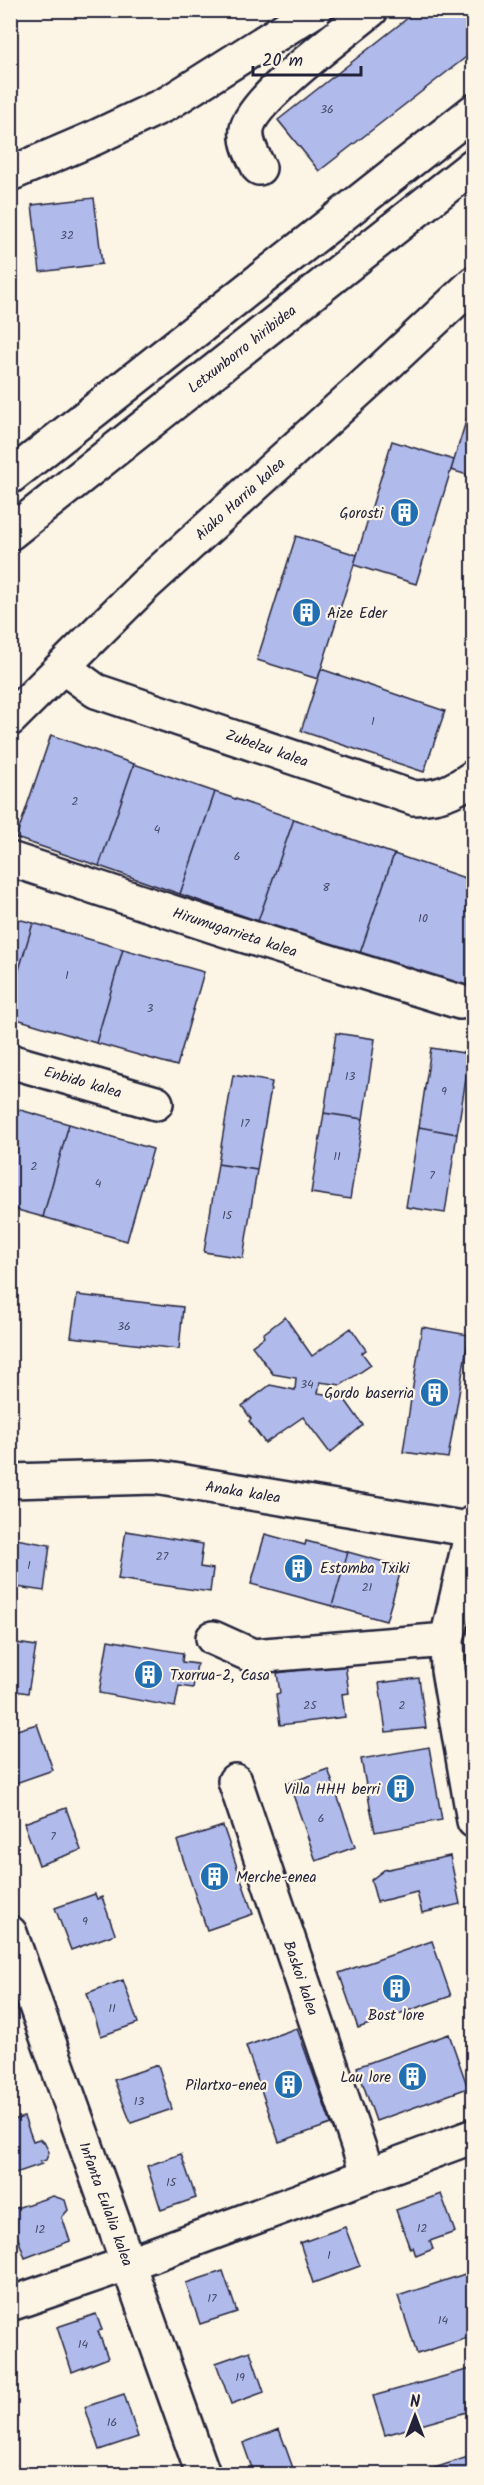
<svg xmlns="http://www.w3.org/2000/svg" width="484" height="2485" viewBox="0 0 484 2485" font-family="Kalam,sans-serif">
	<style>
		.building { fill: #b0bbec; stroke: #22223b; stroke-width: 1.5 }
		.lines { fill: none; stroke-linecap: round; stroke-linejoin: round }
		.minor-casing { stroke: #22223b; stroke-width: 38 }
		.major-casing { stroke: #22223b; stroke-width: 38 }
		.minor { stroke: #fcf5e5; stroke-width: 33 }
		.major { stroke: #fcf5e5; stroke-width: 33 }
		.labels { text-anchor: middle; stroke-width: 4.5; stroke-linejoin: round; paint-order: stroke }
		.number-label { font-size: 12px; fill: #464867 }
		.street-label { font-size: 15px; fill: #22223b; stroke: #fcf5e5 }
		.poi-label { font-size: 15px; fill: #22223b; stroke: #fcf5e5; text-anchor: end }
	</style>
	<rect width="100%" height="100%" fill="#fcf5e5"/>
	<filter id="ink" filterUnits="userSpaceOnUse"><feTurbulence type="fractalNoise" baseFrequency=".0167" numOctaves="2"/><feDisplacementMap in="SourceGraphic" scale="12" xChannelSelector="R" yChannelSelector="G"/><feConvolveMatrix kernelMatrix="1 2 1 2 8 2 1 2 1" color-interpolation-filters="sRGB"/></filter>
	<g filter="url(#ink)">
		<path class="building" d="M 418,10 L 474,10 L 474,51 L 319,171 L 278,120 Z
			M 94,198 L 102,264 L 40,272 L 32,205 Z
			M 474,395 L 474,477 L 451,470 Z
			M 392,441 L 454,460 L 416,584 L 354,565 Z
			M 296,536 L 357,555 L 318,679 L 257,660 Z
			M 321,669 L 445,711 L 424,772 L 301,731 Z
			M 51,735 L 134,764 L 99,866 L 16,838 Z
			M 134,764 L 215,792 L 180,894 L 99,866 Z
			M 215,792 L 294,819 L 258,921 L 180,894 Z
			M 294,819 L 394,854 L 359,956 L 258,921 Z
			M 394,854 L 474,881 L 474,965 L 464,992 L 359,956 Z
			M 10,917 L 33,923 L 10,1000 Z
			M 33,923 L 123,949 L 96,1043 L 10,1017 L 10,1000 Z
			M 123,949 L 204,972 L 177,1066 L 96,1043 Z
			M 336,1033 L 375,1039 L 363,1119 L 324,1113 Z
			M 431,1048 L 470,1054 L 457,1134 L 419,1127 Z
			M 233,1075 L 272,1082 L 257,1170 L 218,1164 Z
			M 10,1107 L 69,1124 L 43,1217 L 10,1208 Z
			M 324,1113 L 363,1119 L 350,1199 L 311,1193 Z
			M 69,1124 L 153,1149 L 127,1241 L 43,1217 Z
			M 419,1127 L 457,1134 L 445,1213 L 406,1207 Z
			M 218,1164 L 257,1170 L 243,1258 L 204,1252 Z
			M 77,1295 L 183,1307 L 179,1349 L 71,1337 Z
			M 285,1317 L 312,1356 L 351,1328 L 366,1350 L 362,1353 L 371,1365 L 341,1385 L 320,1382 L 318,1393 L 343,1397 L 363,1425 L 330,1453 L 303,1417 L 265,1443 L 249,1421 L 251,1419 L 242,1406 L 270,1385 L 295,1390 L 296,1378 L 273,1374 L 252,1346 L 264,1337 L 263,1334 Z
			M 422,1327 L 469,1335 L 448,1458 L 403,1452 Z
			M 126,1531 L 203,1544 L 200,1567 L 213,1569 L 210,1592 L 118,1579 Z
			M 265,1534 L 305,1545 L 306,1541 L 348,1552 L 332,1606 L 251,1584 Z
			M 10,1538 L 50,1545 L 44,1591 L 10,1586 Z
			M 348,1552 L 402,1567 L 386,1621 L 332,1606 Z
			M 108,1640 L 183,1653 L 182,1662 L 197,1664 L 193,1688 L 179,1686 L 175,1707 L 99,1693 Z
			M 10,1642 L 36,1646 L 28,1693 L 10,1690 Z
			M 345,1664 L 349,1693 L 342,1694 L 345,1717 L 280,1725 L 276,1694 L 280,1693 L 277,1673 Z
			M 419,1678 L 426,1728 L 386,1732 L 379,1683 Z
			M 37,1724 L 53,1770 L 10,1785 L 10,1732 Z
			M 429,1747 L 442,1820 L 375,1832 L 361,1759 Z
			M 328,1769 L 355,1847 L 316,1861 L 289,1783 Z
			M 66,1808 L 81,1850 L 39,1865 L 24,1823 Z
			M 223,1826 L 253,1914 L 207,1930 L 177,1841 Z
			M 450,1856 L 460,1904 L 422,1913 L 417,1892 L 377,1902 L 371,1880 L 384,1870 Z
			M 95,1894 L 97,1899 L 102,1897 L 115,1934 L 71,1950 L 55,1908 Z
			M 432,1941 L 451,1996 L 358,2028 L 339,1973 Z
			M 123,1980 L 138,2023 L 101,2036 L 87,1993 Z
			M 297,2028 L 331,2124 L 279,2142 L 246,2046 Z
			M 449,2034 L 468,2088 L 376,2121 L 357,2067 Z
			M 158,2065 L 172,2109 L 131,2123 L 114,2080 Z
			M 24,2117 L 33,2141 L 39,2139 L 44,2142 L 49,2152 L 46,2160 L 40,2162 L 42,2164 L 10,2175 L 10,2121 Z
			M 181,2154 L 196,2198 L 161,2210 L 147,2166 Z
			M 441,2194 L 455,2232 L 430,2241 L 433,2249 L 416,2256 L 413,2247 L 410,2249 L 396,2210 Z
			M 53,2196 L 65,2200 L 68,2210 L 62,2217 L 70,2241 L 25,2258 L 10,2216 L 10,2210 Z
			M 345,2227 L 360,2266 L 313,2283 L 300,2243 Z
			M 223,2271 L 237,2312 L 200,2324 L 186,2283 Z
			M 471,2272 L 474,2279 L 474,2336 L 417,2354 L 398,2296 Z
			M 96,2314 L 102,2330 L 98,2331 L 108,2358 L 72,2372 L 57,2327 Z
			M 250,2351 L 264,2392 L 231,2404 L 216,2363 Z
			M 474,2368 L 474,2410 L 385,2435 L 373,2396 Z
			M 124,2394 L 138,2437 L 99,2450 L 85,2407 Z
			M 279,2429 L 294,2471 L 283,2474 L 254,2474 L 243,2443 Z
			M 10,2451 L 18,2474 L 10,2474 Z
			M 474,2455 L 474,2474 L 416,2474 Z"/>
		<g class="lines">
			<defs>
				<path id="minor" d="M 259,168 C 253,156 245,143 247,129 C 252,99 345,32 371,10
					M 10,174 L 94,138 L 168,103 L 315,10
					M 63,667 L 96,691 L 414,798 C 441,797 452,792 474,777
					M 10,719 L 145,585 L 379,372 L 474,283
					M 10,859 L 223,929 L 460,1002
					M 10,1061 L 156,1103
					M 10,1481 L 155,1477 L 474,1530
					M 474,1522 L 447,1640 L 448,1670 L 474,1821
					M 213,1638 L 253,1656 L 447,1640
					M 235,1781 L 368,2175
					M 10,1933 L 203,2474
					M 10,2304 L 152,2255 L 474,2136"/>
				<path id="major" d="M 10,477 L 474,111
					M 10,533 L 474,165"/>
			</defs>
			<use href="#minor" class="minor-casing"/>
			<use href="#major" class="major-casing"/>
			<use href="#minor" class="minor"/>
			<use href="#major" class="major"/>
		</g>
	</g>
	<defs>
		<symbol id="building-disc" viewBox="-11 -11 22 22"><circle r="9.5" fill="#1f6fb2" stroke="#fcf5e5"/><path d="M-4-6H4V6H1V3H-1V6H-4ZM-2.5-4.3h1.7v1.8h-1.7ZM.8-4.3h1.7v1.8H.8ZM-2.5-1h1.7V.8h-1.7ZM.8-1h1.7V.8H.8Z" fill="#fff"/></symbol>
	</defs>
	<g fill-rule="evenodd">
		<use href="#building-disc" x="388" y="496" width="33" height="33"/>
		<use href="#building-disc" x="290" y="596" width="33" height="33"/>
		<use href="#building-disc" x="418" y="1376" width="33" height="33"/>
		<use href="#building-disc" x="282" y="1552" width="33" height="33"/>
		<use href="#building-disc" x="132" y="1658" width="33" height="33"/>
		<use href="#building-disc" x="384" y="1772" width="33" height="33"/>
		<use href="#building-disc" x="198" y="1860" width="33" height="33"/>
		<use href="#building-disc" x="380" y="1972" width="33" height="33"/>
		<use href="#building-disc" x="396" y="2060" width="33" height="33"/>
		<use href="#building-disc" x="272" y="2068" width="33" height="33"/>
	</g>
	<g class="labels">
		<g class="number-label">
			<text x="327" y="113">36</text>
			<text x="67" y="239">32</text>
			<text x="373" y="725">1</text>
			<text x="75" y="805">2</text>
			<text x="157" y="833">4</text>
			<text x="237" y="860">6</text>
			<text x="326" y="891">8</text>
			<text x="423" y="922">10</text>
			<text x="67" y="979">1</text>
			<text x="150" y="1012">3</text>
			<text x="350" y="1080">13</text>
			<text x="444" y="1095">9</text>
			<text x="245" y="1127">17</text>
			<text x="337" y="1160">11</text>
			<text x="34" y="1170">2</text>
			<text x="432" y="1179">7</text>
			<text x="98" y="1187">4</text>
			<text x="227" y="1219">15</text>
			<text x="124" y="1330">36</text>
			<text x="307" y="1388">34</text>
			<text x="162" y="1560">27</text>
			<text x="29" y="1569">1</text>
			<text x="367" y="1591">21</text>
			<text x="310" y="1709">25</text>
			<text x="402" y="1709">2</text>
			<text x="321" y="1822">6</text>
			<text x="53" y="1840">7</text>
			<text x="85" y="1925">9</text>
			<text x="112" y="2012">11</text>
			<text x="139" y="2105">13</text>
			<text x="171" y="2186">15</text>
			<text x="422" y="2232">12</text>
			<text x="40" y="2233">12</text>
			<text x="329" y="2259">1</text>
			<text x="212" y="2302">17</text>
			<text x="443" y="2324">14</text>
			<text x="83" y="2348">14</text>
			<text x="240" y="2381">19</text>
			<text x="112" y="2426">16</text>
		</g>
		<g class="street-label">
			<text transform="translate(242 349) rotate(-38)" y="5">Letxunborro hiribidea</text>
			<text transform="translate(240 499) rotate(-42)" y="5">Aiako Harria kalea</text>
			<text transform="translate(267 748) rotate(19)" y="5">Zubelzu kalea</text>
			<text transform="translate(235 932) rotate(18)" y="5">Hirumugarrieta kalea</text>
			<text transform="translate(83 1082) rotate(16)" y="5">Enbido kalea</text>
			<text transform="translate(243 1492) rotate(9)" y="5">Anaka kalea</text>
			<text transform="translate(301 1978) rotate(71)" y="5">Baskoi kalea</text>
			<text transform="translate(106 2204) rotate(70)" y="5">Infanta Eulalia kalea</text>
		</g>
		<g class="poi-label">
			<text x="383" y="518">Gorosti</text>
			<text x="327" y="618" text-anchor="start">Aize Eder</text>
			<text x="414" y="1398">Gordo baserria</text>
			<text x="320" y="1573" text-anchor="start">Estomba Txiki</text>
			<text x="170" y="1680" text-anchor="start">Txorrua-2, Casa</text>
			<text x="380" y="1794">Villa HHH berri</text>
			<text x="236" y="1882" text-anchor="start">Merche-enea</text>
			<text x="396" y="2020" text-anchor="middle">Bost lore</text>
			<text x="391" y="2082">Lau lore</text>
			<text x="267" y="2090">Pilartxo-enea</text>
		</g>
	</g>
	<rect width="484" height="2485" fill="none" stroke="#fcf5e5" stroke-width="36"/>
	<rect x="18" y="18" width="448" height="2449" fill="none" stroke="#22223b" stroke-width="2" filter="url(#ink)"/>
	<g transform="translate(415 2416)" stroke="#fcf5e5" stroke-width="4.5" paint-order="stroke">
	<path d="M0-4.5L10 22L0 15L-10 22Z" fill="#22223b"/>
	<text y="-9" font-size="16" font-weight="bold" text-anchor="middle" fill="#22223b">N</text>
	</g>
	<path d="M253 66v9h108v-9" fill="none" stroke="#22223b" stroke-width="3"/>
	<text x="262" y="66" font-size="18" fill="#22223b" stroke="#fcf5e5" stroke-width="4.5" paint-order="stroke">20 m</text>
</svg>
